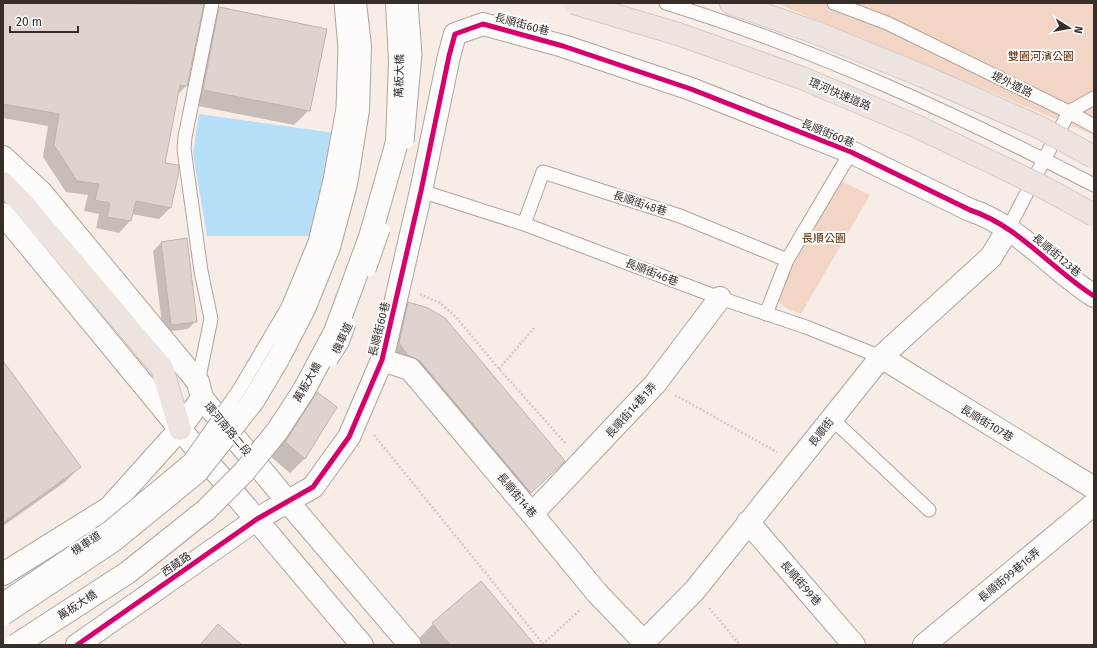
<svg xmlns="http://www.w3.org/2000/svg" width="1097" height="648" viewBox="0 0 1097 648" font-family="'Fira Sans','Noto Sans TC',sans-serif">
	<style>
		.green { fill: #f2d5c5 }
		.water { fill: #b5dff7 }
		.shadow { fill: #0003 }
		.building { fill: #ded3ce; stroke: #beb4af }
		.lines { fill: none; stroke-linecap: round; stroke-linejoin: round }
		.service-casing { stroke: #aea49f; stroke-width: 15 }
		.minor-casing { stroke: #aea49f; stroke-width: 24 }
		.tertiary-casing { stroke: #aea49f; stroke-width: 24 }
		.trunk-casing { stroke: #d1cac7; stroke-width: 24 }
		.path { stroke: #d3cccb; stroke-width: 2.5; stroke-dasharray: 2 2; stroke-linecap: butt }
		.service { stroke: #fefcfb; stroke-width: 13 }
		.minor { stroke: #fefcfb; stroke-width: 22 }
		.tertiary { stroke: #fefcfb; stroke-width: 22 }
		.trunk { stroke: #eee4df; stroke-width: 22 }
		.service-bridge-casing { stroke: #aea49f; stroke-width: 15; stroke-linecap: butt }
		.tertiary-bridge-casing { stroke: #aea49f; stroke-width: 24; stroke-linecap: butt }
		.trunk-bridge-casing { stroke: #d1cac7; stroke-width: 24; stroke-linecap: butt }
		.service-bridge { stroke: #fefcfb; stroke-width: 13 }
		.tertiary-bridge { stroke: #fefcfb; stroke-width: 22 }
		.trunk-bridge { stroke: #eee4df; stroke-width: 22 }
		.cycleway-casing { stroke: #fcfcfc; stroke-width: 8 }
		.cycleway { stroke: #d6006c; stroke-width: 5 }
		.labels { text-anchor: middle; stroke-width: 4; stroke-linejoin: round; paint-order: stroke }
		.street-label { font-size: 11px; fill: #382e29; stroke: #fcfcfc }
		.park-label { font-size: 11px; fill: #592500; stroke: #fcfcfc }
	</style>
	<rect width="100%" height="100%" fill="#f8ece6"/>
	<path class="green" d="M 775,3 L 1094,3 L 1094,135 Z
		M 837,179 L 870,195 L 801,314 C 791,310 777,307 777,294 L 803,248 L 798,245 Z"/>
	<path class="water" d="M 199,114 L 342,134 L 317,236 L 207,236 L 193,153 Z"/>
	<path class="shadow" d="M 3,3 L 195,3 L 202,5 L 186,86 L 177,95 L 163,164 L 170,208 L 159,219 L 132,214 L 130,221 L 119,233 L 96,228 L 99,214 L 84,211 L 88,195 L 66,192 L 43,157 L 48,126 L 3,118 Z
		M 220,8 L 309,110 L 294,125 L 188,104 L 205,23 Z
		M 161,243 L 196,321 L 188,329 L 163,332 L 153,251 Z
		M 409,303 L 556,468 L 522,500 L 391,351 L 401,311 Z
		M 3,363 L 80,467 L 65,482 L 3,526 Z
		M 317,393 L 305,458 L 290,473 L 271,457 L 303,408 Z
		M 481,583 L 529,645 L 415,645 L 413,644 L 433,624 Z"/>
	<path class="building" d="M 3,3 L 204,4 L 187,86 L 180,85 L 165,163 L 178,165 L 179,171 L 171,208 L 136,201 L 131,221 L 107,217 L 110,203 L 95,200 L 99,184 L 77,181 L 54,145 L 59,114 L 3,104 Z
		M 219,7 L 327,29 L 310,111 L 203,90 Z
		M 187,238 L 197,322 L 171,325 L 161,242 Z
		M 408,302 L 428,308 L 445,318 L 565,461 L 531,493 L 420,361 L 408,355 L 399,343 Z
		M 3,361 L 81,467 L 3,523 Z
		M 317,392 L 337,407 L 305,459 L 285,442 Z
		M 481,581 L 535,645 L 450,645 L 432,623 Z
		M 218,624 L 242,645 L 200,645 Z"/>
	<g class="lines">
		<defs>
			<path id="service" d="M 666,3 C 815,49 956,114 1094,185
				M 834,3 L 887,23 L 1069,112 L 1094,126
				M 1069,112 L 1094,98
				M 421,191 L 524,224 L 720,298 L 806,327 L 881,357
				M 524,224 L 543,172 L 680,216 L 787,260
				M 1008,229 L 1069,112
				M 766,314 L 787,260 L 851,152
				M 198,382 L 211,319 L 201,271 L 184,149 L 185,137 L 212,3
				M 831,418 L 929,510"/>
			<path id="minor" d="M 881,357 L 1094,488
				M 382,360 L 410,369 L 532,514 L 597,593 L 647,645
				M 532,514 L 655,384 L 720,298
				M 748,522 L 854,645
				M 3,574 L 109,508 L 180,429 L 202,398
				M 77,645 L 257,519 L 313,487 L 349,437 L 382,360 L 421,191 L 449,56 L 455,34 L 483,24 L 563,46 L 691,89 L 851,152 L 970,210 C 1019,226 1051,269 1094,296
				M 641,645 L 695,590 L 881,357 L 991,257 L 1008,229
				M 924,645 L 1094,504"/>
			<path id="tertiary" d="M 3,157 L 41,192 L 198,382 L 202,398 L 288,502 L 410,645
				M 3,214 L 180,429 L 362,645"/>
			<path id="trunk" d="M 731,3 L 817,33 L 925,77
				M 3,183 L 24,205 L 162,368 L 180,429"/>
		</defs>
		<use href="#service" class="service-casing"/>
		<use href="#minor" class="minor-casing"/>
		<use href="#tertiary" class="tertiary-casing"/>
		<use href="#trunk" class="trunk-casing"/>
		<path class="path" d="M 420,294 L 440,303 L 456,317 L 499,369 L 566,444
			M 499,369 L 534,328
			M 675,395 L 777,452
			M 374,435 L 543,644 L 581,609
			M 709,608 L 740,645"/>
		<use href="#service" class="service"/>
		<use href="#minor" class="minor"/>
		<use href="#tertiary" class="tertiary"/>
		<use href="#trunk" class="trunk"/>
		<defs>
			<path id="service-bridge" d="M 407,142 L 415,54 L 411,3
				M 369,270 L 383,230
				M 331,360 L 342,343 L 349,324
				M 3,599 L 107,529 L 190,460 L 239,390 L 288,307 L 315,242 L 330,180 L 343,108 L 345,48 L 341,3"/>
			<path id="tertiary-bridge" d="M 3,614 L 114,540 L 197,472 L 253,401 L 278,359 L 304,309 L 329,247 L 346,184 L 358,110 L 360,46 L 355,3
				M 16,645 L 127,573 L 206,510 L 244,472 L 278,430 L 304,390 L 335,332 L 370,237 L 397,142 L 400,62 L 397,3"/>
			<path id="trunk-bridge" d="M 574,3 L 678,34 L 802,78 L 918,127 L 1045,188 L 1094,215
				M 925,77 L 1039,127 L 1094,157"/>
		</defs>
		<use href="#service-bridge" class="service-bridge-casing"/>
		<use href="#tertiary-bridge" class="tertiary-bridge-casing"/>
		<use href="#trunk-bridge" class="trunk-bridge-casing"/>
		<use href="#service-bridge" class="service-bridge"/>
		<use href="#tertiary-bridge" class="tertiary-bridge"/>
		<use href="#trunk-bridge" class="trunk-bridge"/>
		<defs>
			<path id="cycleway" d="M 77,645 L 257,519 L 313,487 L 349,437 L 382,360 L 421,191 L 449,56 L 455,34 L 483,24 L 563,46 L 691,89 L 851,152 L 970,210 C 1019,226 1051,269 1094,296"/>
		</defs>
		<use href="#cycleway" class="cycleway-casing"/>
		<use href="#cycleway" class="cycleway"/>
	</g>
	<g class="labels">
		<g class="street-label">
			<text transform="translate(522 24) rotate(15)" y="4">長順街60巷</text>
			<text transform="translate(399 76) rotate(-89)" y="4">萬板大橋</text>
			<text transform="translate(1012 84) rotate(26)" y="4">堤外道路</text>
			<text transform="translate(840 94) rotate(23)" y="4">環河快速道路</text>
			<text transform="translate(828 133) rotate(22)" y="4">長順街60巷</text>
			<text transform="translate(640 203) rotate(18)" y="4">長順街48巷</text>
			<text transform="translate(1057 255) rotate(40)" y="4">長順街123巷</text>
			<text transform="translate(652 272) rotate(21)" y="4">長順街46巷</text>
			<text transform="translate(379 329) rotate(-76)" y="4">長順街60巷</text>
			<text transform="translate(342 338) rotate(-65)" y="4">機車道</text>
			<text transform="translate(307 382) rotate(-60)" y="4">萬板大橋</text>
			<text transform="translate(631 410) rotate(-48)" y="4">長順街14巷1弄</text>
			<text transform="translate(987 423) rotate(31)" y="4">長順街107巷</text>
			<text transform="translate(228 429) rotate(50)" y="4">環河南路二段</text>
			<text transform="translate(821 432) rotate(-52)" y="4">長順街</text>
			<text transform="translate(517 495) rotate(50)" y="4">長順街14巷</text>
			<text transform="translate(86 543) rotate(-34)" y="4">機車道</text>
			<text transform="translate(176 564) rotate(-35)" y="4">西藏路</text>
			<text transform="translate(1009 575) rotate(-40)" y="4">長順街99巷16弄</text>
			<text transform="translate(801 583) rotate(49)" y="4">長順街99巷</text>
			<text transform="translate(77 605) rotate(-33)" y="4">萬板大橋</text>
		</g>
		<g class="park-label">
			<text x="1041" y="60">雙園河濱公園</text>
			<text x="824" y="242">長順公園</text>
		</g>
	</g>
	<rect width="1097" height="648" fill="none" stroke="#382e29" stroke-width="8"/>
	<g transform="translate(1069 28) rotate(101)" stroke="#fcfcfc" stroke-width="3" paint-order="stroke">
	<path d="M0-3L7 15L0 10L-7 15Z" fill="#382e29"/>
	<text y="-6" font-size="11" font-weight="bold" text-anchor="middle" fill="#382e29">N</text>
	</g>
	<path d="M10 26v6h68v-6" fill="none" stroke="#382e29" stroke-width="2"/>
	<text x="16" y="26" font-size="12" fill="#382e29" stroke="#fcfcfc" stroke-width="3" paint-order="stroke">20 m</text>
</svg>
